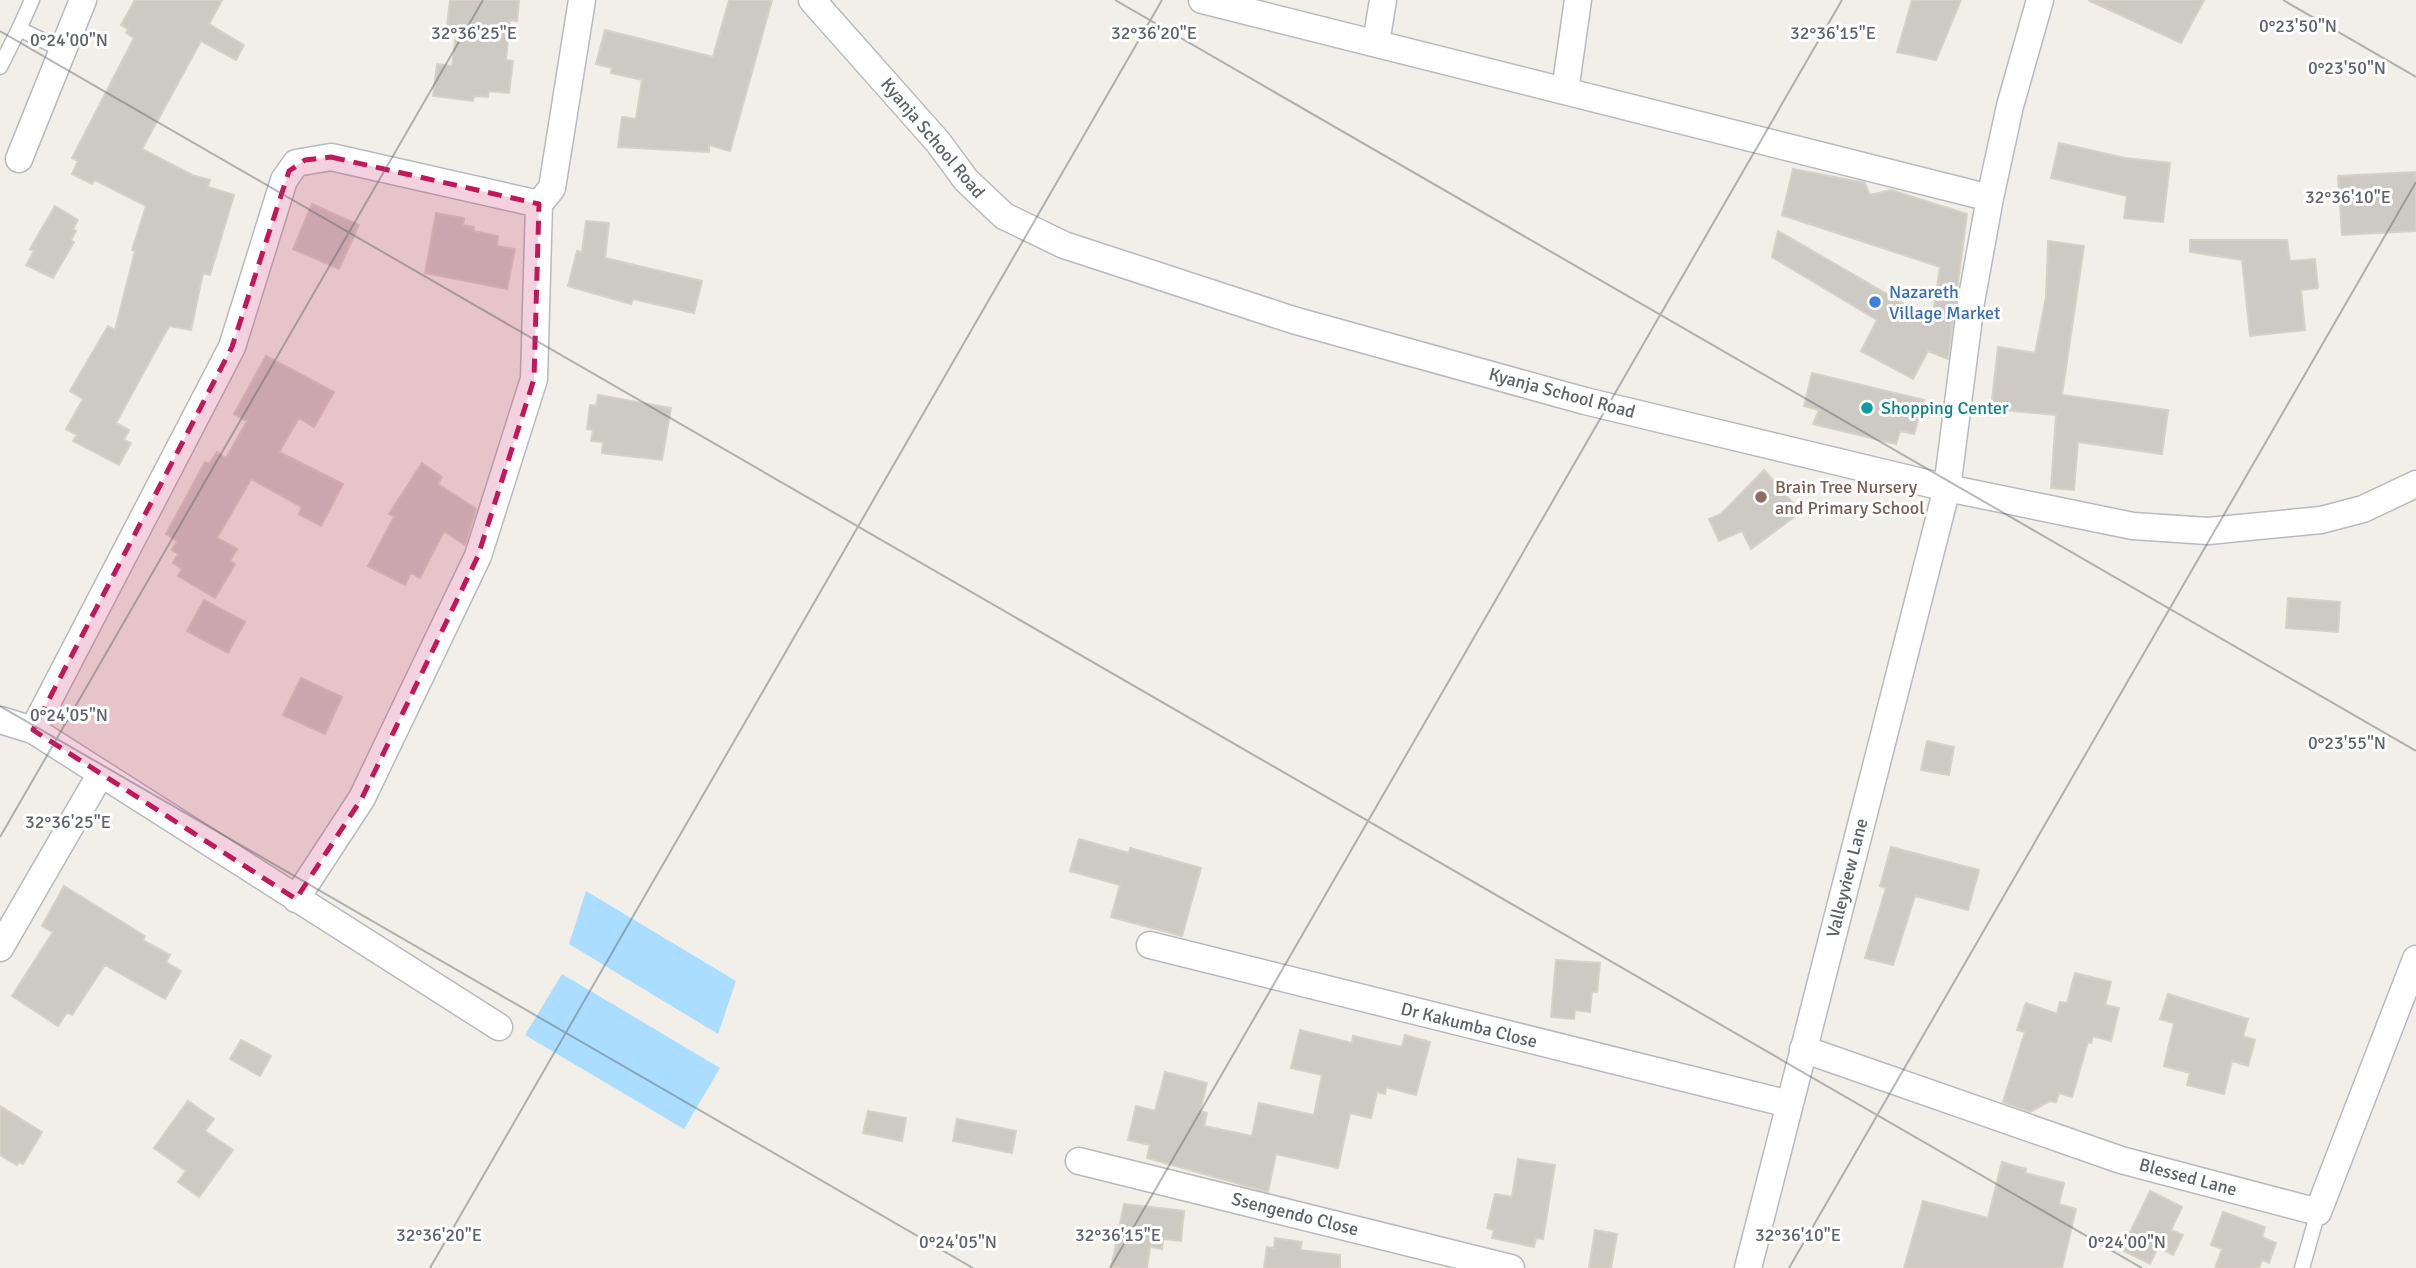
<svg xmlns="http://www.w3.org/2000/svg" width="2416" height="1268" viewBox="0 0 2416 1268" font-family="Signika,sans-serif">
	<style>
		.water { fill: #adf }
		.building { fill: #cdcac4; stroke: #d7d1c5; stroke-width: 2 }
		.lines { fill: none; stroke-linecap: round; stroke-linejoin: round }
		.lane-casing { stroke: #b7babe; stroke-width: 17 }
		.street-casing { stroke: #b7babe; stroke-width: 29 }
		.lane { stroke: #fff; stroke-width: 14 }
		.street { stroke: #fff; stroke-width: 26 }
		.marked { fill: #c2185b; fill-opacity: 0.2; stroke: #c2185b; stroke-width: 5; stroke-dasharray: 14 9; stroke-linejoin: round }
		.ticks { fill: none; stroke: #5e6368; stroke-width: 2; stroke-opacity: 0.45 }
		.shop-dot { fill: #3f7fe0; stroke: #fff; stroke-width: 2.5 }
		.culture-dot { fill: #0f9aa8; stroke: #fff; stroke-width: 2.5 }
		.education-dot { fill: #8d6e63; stroke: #fff; stroke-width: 2.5 }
		.labels { text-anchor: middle; stroke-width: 6; stroke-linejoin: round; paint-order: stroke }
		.street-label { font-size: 18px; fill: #5e6368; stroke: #fff }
		.shop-label { font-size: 18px; fill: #366cbe; stroke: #fff; text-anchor: start }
		.culture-label { font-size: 18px; fill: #0d838f; stroke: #fff; text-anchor: start }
		.education-label { font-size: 18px; fill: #785e54; stroke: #fff; text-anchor: start }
		.ticks-label { font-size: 18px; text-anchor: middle; fill: #5e6368; stroke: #fff; stroke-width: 6; stroke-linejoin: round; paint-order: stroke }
	</style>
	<rect width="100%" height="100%" fill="#f1efe7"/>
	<path class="water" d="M 586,891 L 736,981 L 718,1034 L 569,944 Z
		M 562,974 L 720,1068 L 684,1129 L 525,1035 Z"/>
	<path class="building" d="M 135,0 L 222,0 L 209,24 L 244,45 L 236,60 L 201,41 L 142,149 L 192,175 L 210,180 L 208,187 L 234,195 L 210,275 L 203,273 L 191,330 L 169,326 L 116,423 L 129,430 L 124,440 L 131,443 L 119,465 L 73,441 L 77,435 L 66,429 L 83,399 L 70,391 L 108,326 L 115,330 L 135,251 L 132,250 L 146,206 L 95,180 L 92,184 L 72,174 L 78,161 L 72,158 L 134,38 L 126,33 L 128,29 L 121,25 Z
		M 450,0 L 519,0 L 517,21 L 510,20 L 506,60 L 513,61 L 509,93 L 489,91 L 488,97 L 474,96 L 473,101 L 433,96 L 437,64 L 452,66 L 457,27 L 447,26 Z
		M 729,0 L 772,0 L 730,151 L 709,145 L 709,152 L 618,147 L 622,117 L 636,119 L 642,80 L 611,73 L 612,68 L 596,64 L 605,30 L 713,57 Z
		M 1912,0 L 1961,0 L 1936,60 L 1897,52 Z
		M 2088,0 L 2204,0 L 2181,43 Z
		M 2059,143 L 2125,158 L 2170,163 L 2163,222 L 2124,218 L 2127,196 L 2051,178 Z
		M 1793,169 L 1865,183 L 1870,195 L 1891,190 L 1967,214 L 1948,359 L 1928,351 L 1913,379 L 1861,351 L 1877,320 L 1772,257 L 1778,231 L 1932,320 L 1940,267 L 1782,215 Z
		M 2416,172 L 2416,231 L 2342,235 L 2338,176 Z
		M 312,204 L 359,225 L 339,269 L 293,249 Z
		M 55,206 L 78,220 L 73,229 L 76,231 L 71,240 L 74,242 L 53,278 L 26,265 L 34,251 L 30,249 Z
		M 436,213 L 464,218 L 463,225 L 474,227 L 473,231 L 498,236 L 497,246 L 515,249 L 507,289 L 425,273 Z
		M 586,221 L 609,223 L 605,258 L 702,281 L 694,313 L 633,299 L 631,304 L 568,286 L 577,251 L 582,252 Z
		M 2190,240 L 2287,240 L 2290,261 L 2315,259 L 2318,288 L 2301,290 L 2305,330 L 2250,336 L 2242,260 L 2190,252 Z
		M 2048,241 L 2084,246 L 2062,395 L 2168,410 L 2162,454 L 2078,442 L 2074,490 L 2051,488 L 2056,415 L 1991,409 L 1998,347 L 2035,353 L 2046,297 Z
		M 266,356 L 334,392 L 314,427 L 299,418 L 279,452 L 343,484 L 321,526 L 299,514 L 302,507 L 251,479 L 217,538 L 237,549 L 230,561 L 235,564 L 215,598 L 178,576 L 182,569 L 173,563 L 178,554 L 172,550 L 177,541 L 166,534 L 205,462 L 209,464 L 217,452 L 226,458 L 247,421 L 234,414 Z
		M 1812,373 L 1924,400 L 1914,434 L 1900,431 L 1896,444 L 1813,424 L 1819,410 L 1804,406 Z
		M 598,395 L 671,408 L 662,460 L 602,453 L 603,442 L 591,441 L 593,430 L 587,429 L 590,405 L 596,406 Z
		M 422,463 L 442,477 L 438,484 L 476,509 L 465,545 L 444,531 L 420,578 L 411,573 L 405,585 L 368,566 L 394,517 L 389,514 Z
		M 1764,470 L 1801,512 L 1751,549 L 1742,531 L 1719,541 L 1709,519 L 1721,514 Z
		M 2288,598 L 2340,602 L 2338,632 L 2286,628 Z
		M 204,600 L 245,622 L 228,653 L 187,631 Z
		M 301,678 L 342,697 L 325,734 L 283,715 Z
		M 1927,741 L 1954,747 L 1949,775 L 1921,770 Z
		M 1079,839 L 1129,853 L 1130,848 L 1201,868 L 1182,936 L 1111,917 L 1120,885 L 1070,871 Z
		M 1891,847 L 1979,870 L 1968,910 L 1915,896 L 1893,965 L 1865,958 L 1886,888 L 1880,886 Z
		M 64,886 L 145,936 L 143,940 L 170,955 L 166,962 L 181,971 L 165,999 L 105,965 L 72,1015 L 67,1012 L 58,1026 L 12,996 L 53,932 L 42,926 Z
		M 1556,960 L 1600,963 L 1597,992 L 1592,992 L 1590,1012 L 1575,1010 L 1574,1019 L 1551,1017 Z
		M 2075,973 L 2111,982 L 2105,1005 L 2119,1008 L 2111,1041 L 2093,1036 L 2091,1043 L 2088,1042 L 2072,1097 L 2059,1093 L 2056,1102 L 2050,1101 L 2030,1112 L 2003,1102 L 2025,1032 L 2017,1030 L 2026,1003 L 2057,1014 L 2060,1002 L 2067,1003 Z
		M 2168,994 L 2248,1019 L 2243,1036 L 2255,1040 L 2248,1066 L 2232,1061 L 2224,1094 L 2187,1085 L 2190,1073 L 2164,1066 L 2174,1023 L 2160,1019 Z
		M 1300,1030 L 1352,1043 L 1353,1036 L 1402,1047 L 1405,1035 L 1430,1042 L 1416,1095 L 1386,1087 L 1385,1094 L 1377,1092 L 1371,1118 L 1350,1113 L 1338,1168 L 1276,1154 L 1268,1192 L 1147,1158 L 1150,1145 L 1128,1140 L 1136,1106 L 1155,1111 L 1165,1072 L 1207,1083 L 1200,1111 L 1207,1113 L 1204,1126 L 1252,1136 L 1259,1103 L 1314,1115 L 1322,1075 L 1291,1068 Z
		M 241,1040 L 271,1056 L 260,1076 L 230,1059 Z
		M 188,1101 L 214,1119 L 205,1131 L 233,1150 L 199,1197 L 178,1182 L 186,1171 L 154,1148 Z
		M 0,1106 L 42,1132 L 23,1164 L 19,1162 L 17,1165 L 0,1155 Z
		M 868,1111 L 906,1118 L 902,1141 L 863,1133 Z
		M 957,1119 L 1016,1131 L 1012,1153 L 953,1141 Z
		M 1518,1159 L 1555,1165 L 1543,1239 L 1536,1238 L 1534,1247 L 1492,1238 L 1494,1230 L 1487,1228 L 1495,1194 L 1512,1197 Z
		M 2002,1162 L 2026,1169 L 2025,1173 L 2064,1183 L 2059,1204 L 2076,1209 L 2062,1268 L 1904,1268 L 1923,1201 L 1988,1218 Z
		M 2150,1191 L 2182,1207 L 2171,1230 L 2183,1235 L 2173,1255 L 2158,1247 L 2150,1264 L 2124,1251 L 2128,1244 L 2125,1243 Z
		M 1124,1204 L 1184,1211 L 1181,1241 L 1163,1239 L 1162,1249 L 1150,1247 L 1147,1268 L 1111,1268 Z
		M 2223,1212 L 2265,1227 L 2262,1237 L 2276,1243 L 2269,1263 L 2262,1260 L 2259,1268 L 2215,1268 L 2222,1249 L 2211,1245 Z
		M 1595,1230 L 1617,1234 L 1611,1268 L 1589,1268 Z
		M 1275,1238 L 1302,1242 L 1300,1250 L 1340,1255 L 1340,1268 L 1264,1268 L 1267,1247 L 1274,1248 Z"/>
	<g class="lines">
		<defs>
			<path id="lane" d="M 32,0 L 19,29 L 63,50
				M 0,67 L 19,29
				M 2302,1268 L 2318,1212"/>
			<path id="street" d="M 812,0 L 938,142 L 966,180 L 1004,216 L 1064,245 L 1293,320 L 1585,401 L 1947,488 L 2133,526 L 2208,531 L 2321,520 L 2363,509 L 2416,484
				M 1202,0 L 1990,198
				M 1376,43 L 1383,0
				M 1565,91 L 1578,0
				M 19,159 L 83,0
				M 0,720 L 33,730 L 499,1027
				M 33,730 L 232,347 L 284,180 L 296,163 L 331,157 L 539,204
				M 296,899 L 362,798 L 478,556 L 534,379 L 539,204 L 552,188 L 582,0
				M 1150,945 L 1789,1104
				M 0,948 L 100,775
				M 1803,1049 L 2121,1160 L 2318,1212 L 2416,959
				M 1079,1161 L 1511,1268
				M 1748,1268 L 1947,488 L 1971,302 L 1990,198 L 2010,106 L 2040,0"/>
		</defs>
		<use href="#lane" class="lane-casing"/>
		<use href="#street" class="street-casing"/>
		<use href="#lane" class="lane"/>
		<use href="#street" class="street"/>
	</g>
	<path class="marked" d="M 331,157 L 539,204 L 534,379 L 478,556 L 362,798 L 296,899 L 33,730 L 232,347 L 289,171 L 305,160 Z"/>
	<path class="ticks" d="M 1115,0 L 2416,751M 2283,0 L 2416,77M 0,31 L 2142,1268M 0,706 L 973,1268M 0,837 L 483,0M 430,1268 L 1162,0M 1110,1268 L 1842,0M 1789,1268 L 2416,182"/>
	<circle class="shop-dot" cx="1875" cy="302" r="7"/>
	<circle class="culture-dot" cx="1867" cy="408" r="7"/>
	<circle class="education-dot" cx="1761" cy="497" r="7"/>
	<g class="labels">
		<g class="street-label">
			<text transform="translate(933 138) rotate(50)" y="6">Kyanja School Road</text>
			<text transform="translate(1562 393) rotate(15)" y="6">Kyanja School Road</text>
			<text transform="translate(1847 878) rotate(-76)" y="6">Valleyview Lane</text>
			<text transform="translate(1469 1025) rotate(14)" y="6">Dr Kakumba Close</text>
			<text transform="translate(2188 1177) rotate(15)" y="6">Blessed Lane</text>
			<text transform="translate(1295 1214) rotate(14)" y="6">Ssengendo Close</text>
		</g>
		<g class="shop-label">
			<text x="1889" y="298">Nazareth<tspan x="1889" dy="21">Village Market</tspan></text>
		</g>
		<g class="culture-label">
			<text x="1881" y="414">Shopping Center</text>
		</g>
		<g class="education-label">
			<text x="1775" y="493">Brain Tree Nursery<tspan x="1775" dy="21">and Primary School</tspan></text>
		</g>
	</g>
	<g class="ticks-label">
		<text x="2298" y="32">0°23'50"N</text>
		<text x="474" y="39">32°36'25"E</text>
		<text x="1154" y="39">32°36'20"E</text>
		<text x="1833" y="39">32°36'15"E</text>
		<text x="69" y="46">0°24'00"N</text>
		<text x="2347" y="74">0°23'50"N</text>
		<text x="2348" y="203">32°36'10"E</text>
		<text x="69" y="721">0°24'05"N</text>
		<text x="2347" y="749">0°23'55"N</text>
		<text x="68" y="828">32°36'25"E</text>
		<text x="439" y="1241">32°36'20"E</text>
		<text x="1118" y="1241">32°36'15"E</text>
		<text x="1798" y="1241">32°36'10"E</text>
		<text x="958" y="1248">0°24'05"N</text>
		<text x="2127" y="1248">0°24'00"N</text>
	</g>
</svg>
